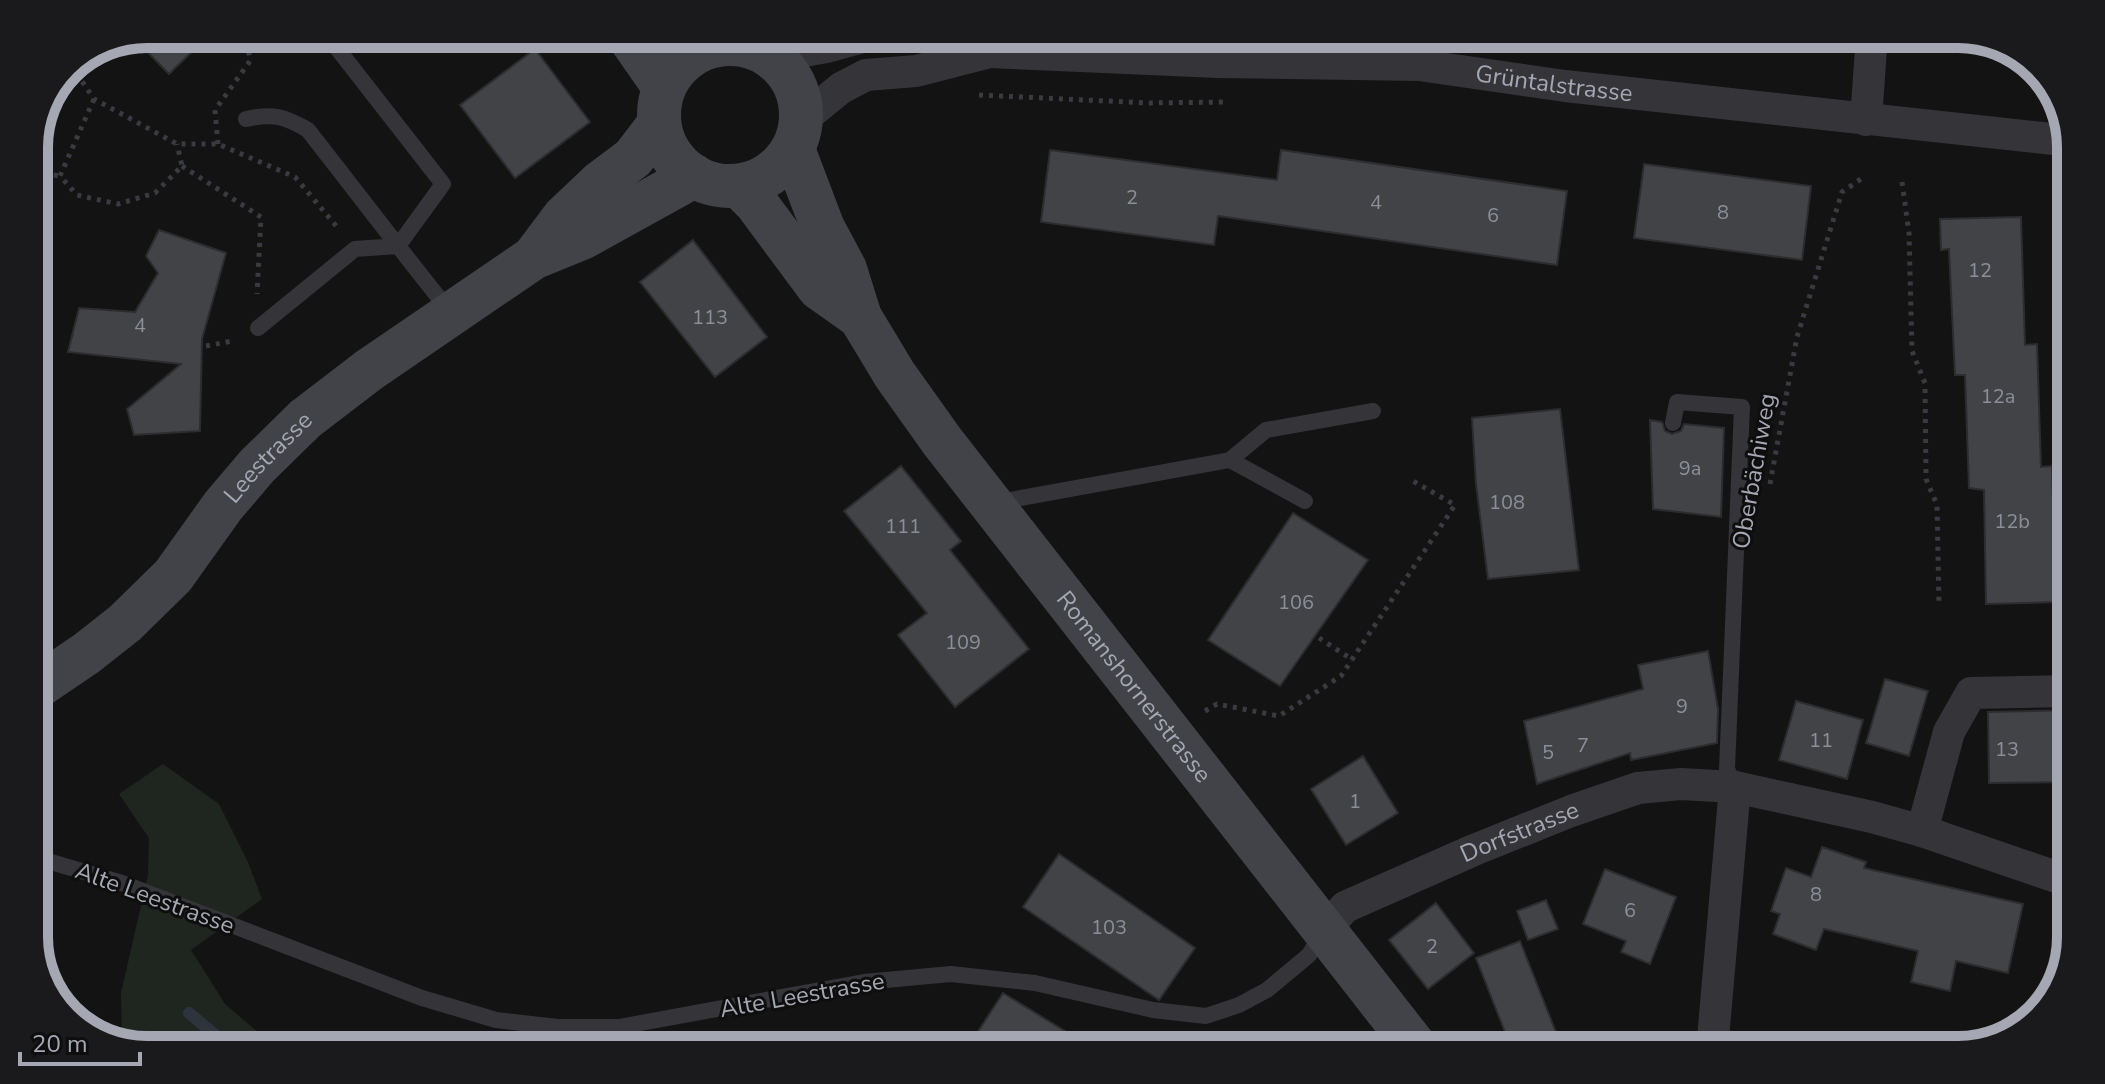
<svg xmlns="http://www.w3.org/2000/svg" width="2105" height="1084" viewBox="0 0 2105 1084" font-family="'Nunito Sans',sans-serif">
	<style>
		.green { fill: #1f2620 }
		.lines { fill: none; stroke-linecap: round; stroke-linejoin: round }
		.stream { stroke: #2d343b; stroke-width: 12 }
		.building { fill: #424347; stroke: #2d2d30; stroke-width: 2 }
		.path { stroke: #3a3b40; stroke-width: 5; stroke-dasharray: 4 6; stroke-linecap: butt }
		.lane { stroke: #343439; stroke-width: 16 }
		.street { stroke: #343439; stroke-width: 32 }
		.secondary { stroke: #424348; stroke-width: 44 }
		.labels { text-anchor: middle; stroke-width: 6; stroke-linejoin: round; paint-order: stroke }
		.number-label { font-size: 20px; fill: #8c8f98 }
		.street-label { font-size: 24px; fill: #a5a8b3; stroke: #0e0e0f }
		.rim { fill: none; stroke: #a5a8b3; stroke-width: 10 }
	</style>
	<rect width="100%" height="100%" fill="#131314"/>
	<path class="green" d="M 163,764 L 219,804 L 248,862 L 262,899 L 191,950 L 225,1004 L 279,1050 L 147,1050 L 122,1044 L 121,993 L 148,875 L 149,838 L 119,794 Z"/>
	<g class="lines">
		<path class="stream" d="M 189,1013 L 233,1050"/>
	</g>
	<path class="building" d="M 147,34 L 210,34 L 169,74 L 135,39 Z
		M 535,49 L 590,122 L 515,178 L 460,105 Z
		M 1050,150 L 1277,180 L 1281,150 L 1567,191 L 1557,265 L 1218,216 L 1214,245 L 1041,222 Z
		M 1644,164 L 1811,186 L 1802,260 L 1634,238 Z
		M 2021,217 L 2025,345 L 2037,344 L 2041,467 L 2052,466 L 2056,602 L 1986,604 L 1984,490 L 1969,488 L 1965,375 L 1955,375 L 1949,249 L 1941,250 L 1940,219 Z
		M 159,230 L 226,253 L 202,339 L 200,431 L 134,435 L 127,409 L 181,364 L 68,352 L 79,308 L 135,312 L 158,273 L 146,256 Z
		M 693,240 L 767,337 L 715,377 L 640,282 Z
		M 1560,409 L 1579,570 L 1488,579 L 1476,484 L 1472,418 Z
		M 1650,420 L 1662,422 L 1665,431 L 1672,434 L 1681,431 L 1684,424 L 1724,428 L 1721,517 L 1653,509 Z
		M 901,466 L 961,541 L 950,550 L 1029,649 L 955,707 L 898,635 L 927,613 L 844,511 Z
		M 1293,513 L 1368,560 L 1280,686 L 1208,640 Z
		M 1708,651 L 1718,709 L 1717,743 L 1631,760 L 1630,753 L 1537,784 L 1524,721 L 1643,689 L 1638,665 Z
		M 1885,679 L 1928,691 L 1909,756 L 1866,743 Z
		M 1796,701 L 1863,720 L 1847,779 L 1779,760 Z
		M 2071,710 L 2071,782 L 1989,783 L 1988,712 Z
		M 1363,756 L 1398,813 L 1346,845 L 1311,789 Z
		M 1822,847 L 1866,862 L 1864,868 L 2023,904 L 2008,973 L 1956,961 L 1950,991 L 1911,982 L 1918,951 L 1824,929 L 1816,950 L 1773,934 L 1780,914 L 1771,911 L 1786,868 L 1811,877 Z
		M 1059,854 L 1195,948 L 1159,1000 L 1023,907 Z
		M 1605,869 L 1676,897 L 1650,964 L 1621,952 L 1626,941 L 1583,924 Z
		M 1546,900 L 1558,929 L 1528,940 L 1517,911 Z
		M 1436,903 L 1474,953 L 1428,989 L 1389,940 Z
		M 1520,941 L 1559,1040 L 1533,1050 L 1512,1050 L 1476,958 Z
		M 1003,993 L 1096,1050 L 966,1050 Z"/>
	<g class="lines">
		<path class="path" d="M 71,65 L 94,99 L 177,144 L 218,144 L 295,177 L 337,227
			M 979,95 L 1149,103 L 1225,102
			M 94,99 L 60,176 L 77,195 L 118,204 L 155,193 L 182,166 L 177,144
			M 218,144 L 215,110 L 250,61 L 246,34
			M 182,166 L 261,217 L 257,294
			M 34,172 L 60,176
			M 1902,182 L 1909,233 L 1912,351 L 1925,383 L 1926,479 L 1937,505 L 1939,604
			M 206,346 L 232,341
			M 1770,484 L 1797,337 L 1842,192 L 1861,179
			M 1319,638 L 1353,660
			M 1205,711 L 1217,704 L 1279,716 L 1341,676 L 1455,505 L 1413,481"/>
		<path class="lane" d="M 1223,62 L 1226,34
			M 246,119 C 273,113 284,116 308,130 L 398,246 L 443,184 L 326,34
			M 258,328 L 355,249 L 398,246 L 450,312
			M 1673,423 L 1677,402 L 1742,407 L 1727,769 L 1735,787
			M 1230,460 L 1266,430 L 1373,411
			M 994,503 L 1230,460 L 1305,501
			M 34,857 L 122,883 L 422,998 L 496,1020 L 558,1027 L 619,1027 L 864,982 L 951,974 L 1035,983 L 1153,1010 L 1206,1016 L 1239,1005 L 1267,990 L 1309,955 L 1323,932"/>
		<g class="street">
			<path id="s1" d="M 924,34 L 989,52 L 1218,62 L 1419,65 L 1565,86 L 2071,141"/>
			<path d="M 772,57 L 826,47 L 874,34"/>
			<path d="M 802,120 L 841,88 L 866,75 L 916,71 L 986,53"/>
			<path d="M 1866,120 L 1872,34"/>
			<path d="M 1922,831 L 1949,732 L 1971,693 L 2071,691"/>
			<path id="s2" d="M 1324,931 L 1345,907 L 1474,850 L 1571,811 L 1638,788 L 1681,784 L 1735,787 L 1872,817 L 1922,831 L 2071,882"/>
			<path d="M 1712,1050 L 1735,787"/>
		</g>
		<g class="secondary">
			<path d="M 627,34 L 664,87"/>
			<circle cx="730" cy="115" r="71"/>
			<path id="s3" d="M 793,149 L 823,228 L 845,269 L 860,317 L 895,375 L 942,441 L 1418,1050"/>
			<path d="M 739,186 L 756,203 L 819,288 L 860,317"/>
			<path d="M 537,253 L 564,217 L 601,182 L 633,158 L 659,124"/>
			<path id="s4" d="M 34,689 L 87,653 L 125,623 L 173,576 L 223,506 L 257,466 L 305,419 L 369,370 L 533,258 L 582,238 L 694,176"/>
		</g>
	</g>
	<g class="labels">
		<g class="number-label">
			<text x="1132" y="204">2</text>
			<text x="1376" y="209">4</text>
			<text x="1723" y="219">8</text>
			<text x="1493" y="222">6</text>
			<text x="1980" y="277">12</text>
			<text x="710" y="324">113</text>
			<text x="140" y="332">4</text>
			<text x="1998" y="403">12a</text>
			<text x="1690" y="475">9a</text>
			<text x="1507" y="509">108</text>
			<text x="2012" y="528">12b</text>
			<text x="903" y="533">111</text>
			<text x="1296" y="609">106</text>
			<text x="963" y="649">109</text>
			<text x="1682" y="713">9</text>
			<text x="1821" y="747">11</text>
			<text x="1583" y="752">7</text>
			<text x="2007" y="756">13</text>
			<text x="1548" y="759">5</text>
			<text x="1355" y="808">1</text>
			<text x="1816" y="901">8</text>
			<text x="1630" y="917">6</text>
			<text x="1109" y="934">103</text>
			<text x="1432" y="953">2</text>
		</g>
		<g class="street-label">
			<text dy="8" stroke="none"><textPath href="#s1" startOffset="634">Grüntalstrasse</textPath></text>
			<text dy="8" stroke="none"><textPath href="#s4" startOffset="332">Leestrasse</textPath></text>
			<text transform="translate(1754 471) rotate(-80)" y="8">Oberbächiweg</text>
			<text dy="8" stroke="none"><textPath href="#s3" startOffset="642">Romanshornerstrasse</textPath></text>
			<text dy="8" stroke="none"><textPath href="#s2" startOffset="222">Dorfstrasse</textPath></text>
			<text transform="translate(155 898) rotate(20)" y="8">Alte Leestrasse</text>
			<text transform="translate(802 995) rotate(-10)" y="8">Alte Leestrasse</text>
		</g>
	</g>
	<path d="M0 0H2105V1084H0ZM147 48H1958A99 99 0 0 1 2057 147V937A99 99 0 0 1 1958 1036H147A99 99 0 0 1 48 937V147A99 99 0 0 1 147 48Z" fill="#1a1a1c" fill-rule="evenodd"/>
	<path class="rim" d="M147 48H1958A99 99 0 0 1 2057 147V937A99 99 0 0 1 1958 1036H147A99 99 0 0 1 48 937V147A99 99 0 0 1 147 48Z"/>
	<path d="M20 1052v12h120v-12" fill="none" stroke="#a5a8b3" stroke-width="4"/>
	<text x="32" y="1052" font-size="24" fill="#a5a8b3" stroke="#0e0e0f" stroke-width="6" paint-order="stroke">20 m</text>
</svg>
